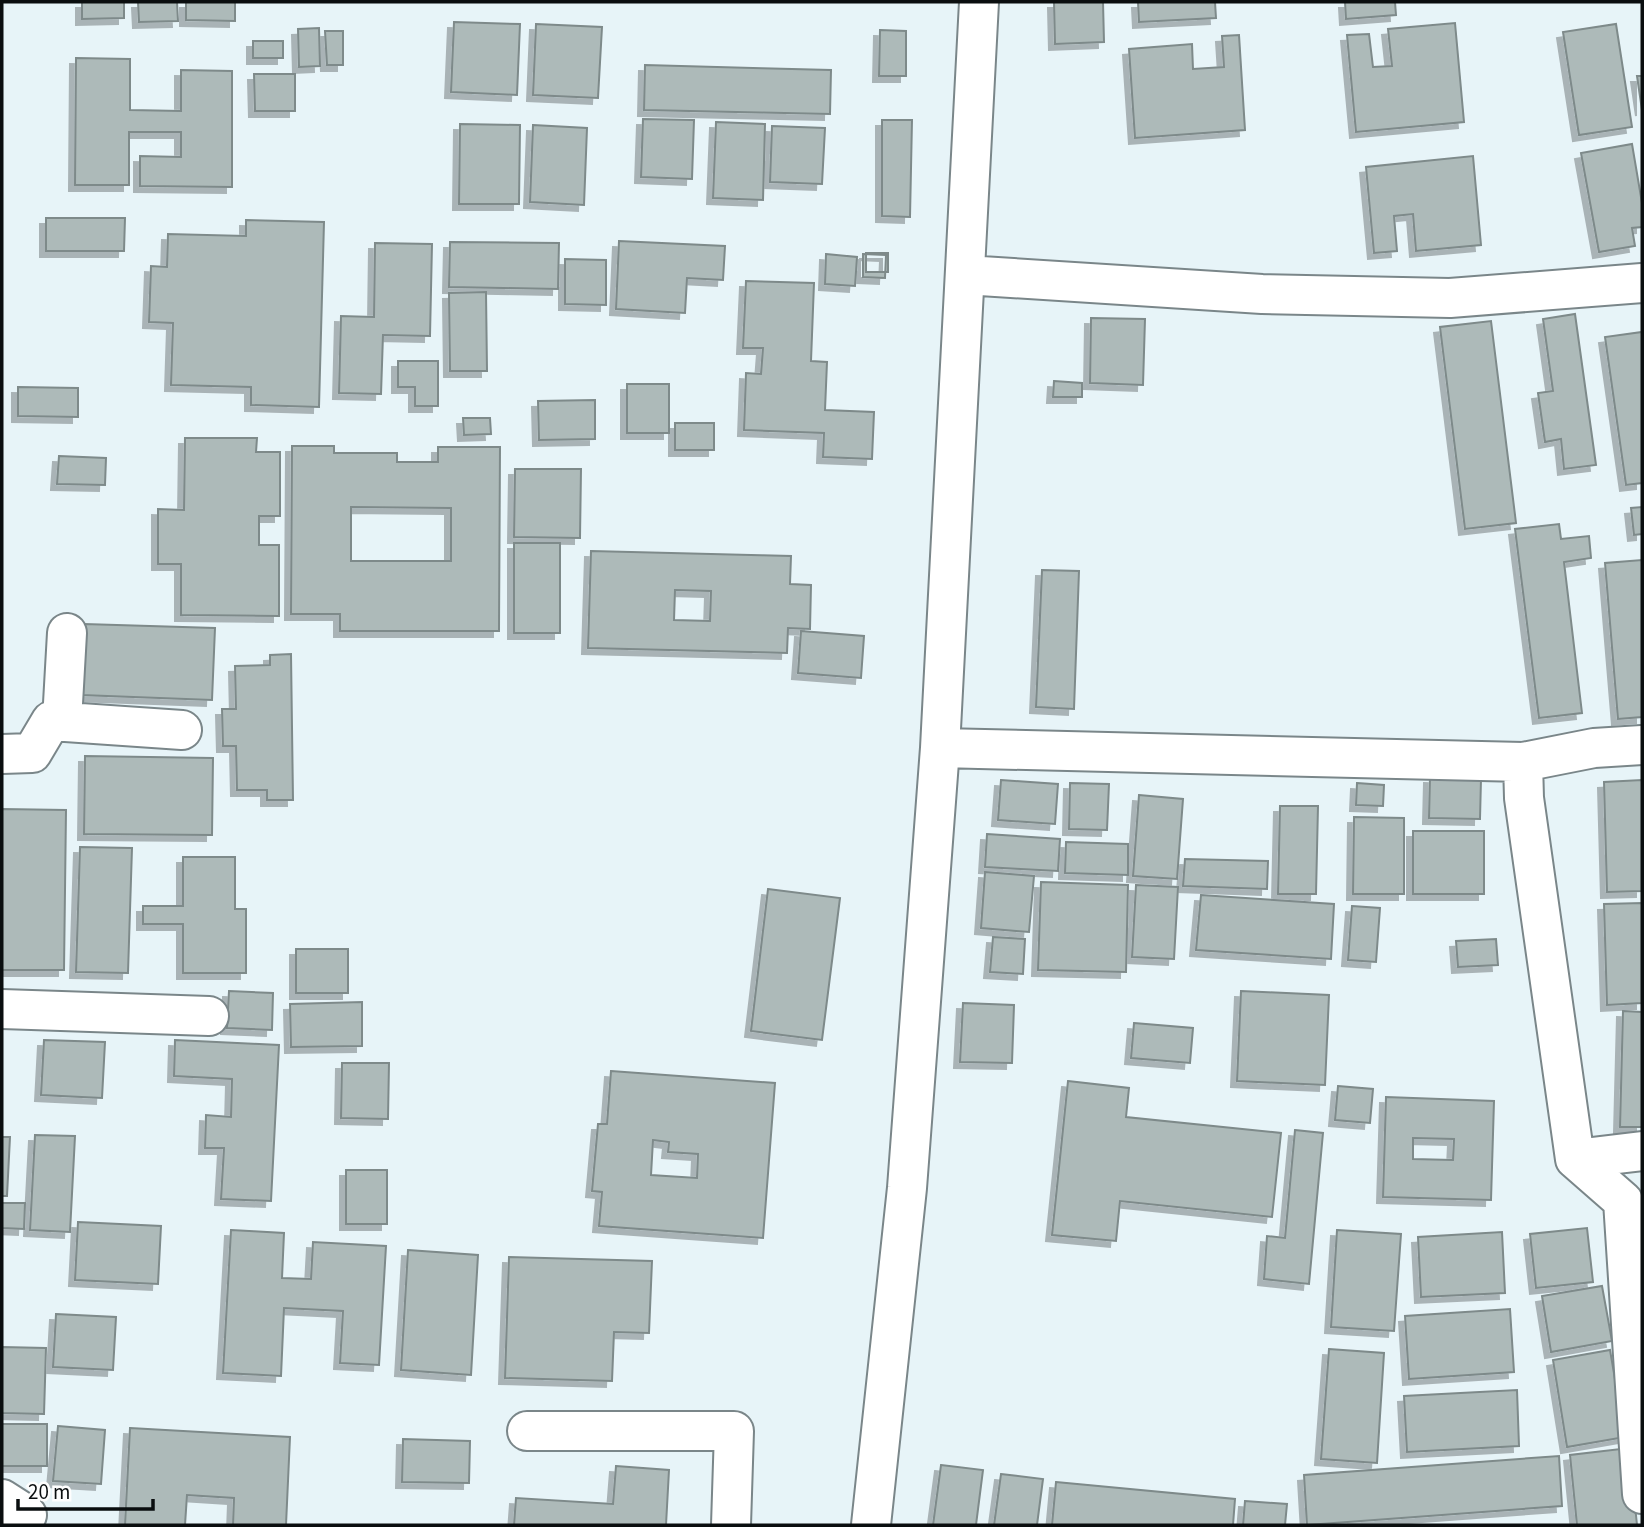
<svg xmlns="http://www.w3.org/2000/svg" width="1644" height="1527" viewBox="0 0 1644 1527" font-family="'Source Sans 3',sans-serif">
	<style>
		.building { fill: #adbab9; stroke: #7e8a8a; stroke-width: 2; fill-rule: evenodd; filter: url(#shadow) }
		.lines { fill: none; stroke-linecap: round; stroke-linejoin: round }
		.minor-casing { stroke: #7a8689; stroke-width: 42 }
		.minor { stroke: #fff; stroke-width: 38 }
	</style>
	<defs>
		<filter id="shadow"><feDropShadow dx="-6" dy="6" stdDeviation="0" flood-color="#0004"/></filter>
	</defs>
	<rect width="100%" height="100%" fill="#e7f4f8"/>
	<path class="building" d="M 82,2 L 124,2 L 124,18 L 82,19 Z
		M 138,2 L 177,2 L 178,21 L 139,22 Z
		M 186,2 L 235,2 L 235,21 L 186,20 Z
		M 1054,2 L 1103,2 L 1104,42 L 1055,44 Z
		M 1138,2 L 1215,2 L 1216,18 L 1139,22 Z
		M 1345,2 L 1395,2 L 1396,15 L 1346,19 Z
		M 454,22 L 520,24 L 517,95 L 451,92 Z
		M 1455,23 L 1464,122 L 1356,132 L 1347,35 L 1369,34 L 1373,67 L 1392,66 L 1388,29 Z
		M 536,24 L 602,27 L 598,98 L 533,95 Z
		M 1616,24 L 1632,127 L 1579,135 L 1563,32 Z
		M 319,28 L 320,66 L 299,67 L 298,29 Z
		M 880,30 L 906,31 L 906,76 L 879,76 Z
		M 325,31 L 343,31 L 343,65 L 327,65 Z
		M 1239,35 L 1245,130 L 1135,138 L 1129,49 L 1192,44 L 1193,69 L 1224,67 L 1222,36 Z
		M 253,41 L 283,41 L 283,58 L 253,58 Z
		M 76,58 L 130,59 L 130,110 L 181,111 L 181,70 L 232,71 L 232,187 L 140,186 L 140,156 L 181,157 L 181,132 L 129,132 L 129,185 L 75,185 Z
		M 645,65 L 831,70 L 830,114 L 644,110 Z
		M 254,74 L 295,74 L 295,111 L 255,111 Z
		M 1637,76 L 1642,76 L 1642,110 Z
		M 643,119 L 694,120 L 692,179 L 641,177 Z
		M 882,120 L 912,120 L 910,217 L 882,216 Z
		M 716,122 L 765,124 L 763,200 L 713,198 Z
		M 460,124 L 520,125 L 519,204 L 459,204 Z
		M 533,125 L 587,128 L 584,205 L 530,202 Z
		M 772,126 L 825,128 L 822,184 L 770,182 Z
		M 1632,144 L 1642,203 L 1642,227 L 1632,228 L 1635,246 L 1599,252 L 1581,153 Z
		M 1473,156 L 1481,245 L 1416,251 L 1413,214 L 1394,216 L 1397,251 L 1374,253 L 1366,167 Z
		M 46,218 L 125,218 L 124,251 L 46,251 Z
		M 246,220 L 324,222 L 319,407 L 251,405 L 251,387 L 171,385 L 173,323 L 149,322 L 151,266 L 167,267 L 168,234 L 246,236 Z
		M 619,241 L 725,246 L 723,280 L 687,278 L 685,313 L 616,309 Z
		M 450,242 L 559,243 L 558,289 L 449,287 Z
		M 375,243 L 432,244 L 430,336 L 383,335 L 381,394 L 339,393 L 341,316 L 374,317 Z
		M 866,253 L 888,253 L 888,272 L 866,272 Z
		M 826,254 L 857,257 L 855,286 L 825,284 Z
		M 863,254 L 886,255 L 885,278 L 863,277 Z
		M 565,259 L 606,260 L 606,305 L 565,304 Z
		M 746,281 L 814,283 L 811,361 L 827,362 L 825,410 L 874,412 L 872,459 L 823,457 L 824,433 L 744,430 L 746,373 L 761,374 L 763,348 L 743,348 Z
		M 486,292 L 487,371 L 450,371 L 449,293 Z
		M 1575,314 L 1596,465 L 1564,469 L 1561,439 L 1545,442 L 1538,393 L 1553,391 L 1543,319 Z
		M 1091,318 L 1145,319 L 1143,385 L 1090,383 Z
		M 1491,321 L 1516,523 L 1465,529 L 1440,327 Z
		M 1642,332 L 1642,483 L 1626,485 L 1605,337 Z
		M 398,361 L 438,361 L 438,406 L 415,406 L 415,387 L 398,387 Z
		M 1054,381 L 1082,383 L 1082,397 L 1053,397 Z
		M 627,384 L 669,384 L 669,433 L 627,433 Z
		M 18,387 L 78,388 L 78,417 L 18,416 Z
		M 595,400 L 595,439 L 539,440 L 538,401 Z
		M 463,418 L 490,418 L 491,434 L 464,435 Z
		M 675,423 L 714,423 L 714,450 L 675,450 Z
		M 185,438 L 257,438 L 256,452 L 280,452 L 280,516 L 259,516 L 259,545 L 279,545 L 279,616 L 181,615 L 181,564 L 158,564 L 158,509 L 184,510 Z
		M 292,446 L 334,446 L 334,453 L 397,453 L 397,462 L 438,462 L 438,447 L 500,447 L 499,631 L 340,631 L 340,614 L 291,614 ZM 351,507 L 451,508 L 451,561 L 351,561 Z
		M 59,456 L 106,458 L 105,485 L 57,484 Z
		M 515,469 L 581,469 L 580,538 L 514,537 Z
		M 1642,507 L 1642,534 L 1634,535 L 1631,508 Z
		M 1559,524 L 1561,539 L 1589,536 L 1591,558 L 1564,562 L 1582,713 L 1539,718 L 1515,529 Z
		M 514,543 L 560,543 L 560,633 L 514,633 Z
		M 591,551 L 791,556 L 790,584 L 811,585 L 810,629 L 788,628 L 787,653 L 588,648 ZM 675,590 L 711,591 L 710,621 L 674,620 Z
		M 1642,560 L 1642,717 L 1618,719 L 1605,563 Z
		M 1042,570 L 1079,571 L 1074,709 L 1036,707 Z
		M 84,624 L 215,628 L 212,700 L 81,695 Z
		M 801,631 L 864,636 L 861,678 L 798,673 Z
		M 291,654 L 293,800 L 267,800 L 267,790 L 237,790 L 236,746 L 223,746 L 222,709 L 236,709 L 235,666 L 270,665 L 270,655 Z
		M 85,756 L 213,758 L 212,835 L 84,834 Z
		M 1430,777 L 1481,779 L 1480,819 L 1429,818 Z
		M 1001,780 L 1058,784 L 1055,824 L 998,820 Z
		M 1642,780 L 1642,891 L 1607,892 L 1604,782 Z
		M 1070,783 L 1109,784 L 1107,830 L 1069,829 Z
		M 1357,783 L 1384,785 L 1383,806 L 1356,805 Z
		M 1139,795 L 1183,799 L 1177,879 L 1133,876 Z
		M 1280,806 L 1318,806 L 1316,894 L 1278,894 Z
		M 2,809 L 66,810 L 64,970 L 2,970 Z
		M 1354,817 L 1404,818 L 1404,894 L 1353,894 Z
		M 1413,831 L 1484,831 L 1484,894 L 1413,894 Z
		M 987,834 L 1060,839 L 1058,871 L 985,867 Z
		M 1066,842 L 1128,844 L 1128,875 L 1065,873 Z
		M 80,847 L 132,848 L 128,973 L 76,972 Z
		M 183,857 L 235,857 L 235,909 L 246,909 L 246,973 L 183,973 L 183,924 L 143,924 L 143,906 L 183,906 Z
		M 1185,859 L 1268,861 L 1267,889 L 1183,886 Z
		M 985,872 L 1034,876 L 1029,932 L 981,928 Z
		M 1041,882 L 1128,885 L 1126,972 L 1038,970 Z
		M 1136,885 L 1178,887 L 1174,959 L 1132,957 Z
		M 768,889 L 840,898 L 822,1040 L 751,1031 Z
		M 1201,895 L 1334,904 L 1331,959 L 1196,950 Z
		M 1642,903 L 1642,1003 L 1607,1005 L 1604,904 Z
		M 1352,906 L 1380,908 L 1376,962 L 1348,960 Z
		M 993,937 L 1025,939 L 1023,974 L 990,972 Z
		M 1496,939 L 1498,965 L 1458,967 L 1456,941 Z
		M 296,949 L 348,949 L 348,993 L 296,993 Z
		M 229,991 L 273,993 L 272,1030 L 227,1028 Z
		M 1241,991 L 1329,995 L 1325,1085 L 1237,1081 Z
		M 362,1002 L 362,1046 L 291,1047 L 290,1004 Z
		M 963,1003 L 1014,1005 L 1012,1063 L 960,1062 Z
		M 1623,1011 L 1642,1012 L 1642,1127 L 1620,1127 Z
		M 1134,1023 L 1193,1028 L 1190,1063 L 1131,1058 Z
		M 44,1040 L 105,1042 L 102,1098 L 41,1095 Z
		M 175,1040 L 279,1045 L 271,1201 L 221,1199 L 224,1148 L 205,1148 L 206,1115 L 231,1117 L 232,1079 L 174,1076 Z
		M 342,1063 L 389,1063 L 388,1119 L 341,1118 Z
		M 611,1071 L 775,1083 L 763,1238 L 599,1226 L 602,1192 L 592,1191 L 598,1124 L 607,1124 ZM 653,1140 L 669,1142 L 668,1152 L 698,1154 L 697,1178 L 651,1175 Z
		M 1068,1081 L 1129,1088 L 1126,1117 L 1281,1133 L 1272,1217 L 1120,1201 L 1116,1241 L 1052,1235 Z
		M 1338,1086 L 1373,1089 L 1370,1123 L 1335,1120 Z
		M 1386,1097 L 1494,1101 L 1491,1200 L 1383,1197 ZM 1413,1138 L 1454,1139 L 1453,1160 L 1413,1159 Z
		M 1295,1130 L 1323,1133 L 1309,1284 L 1264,1279 L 1267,1236 L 1285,1238 Z
		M 35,1135 L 75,1136 L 70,1232 L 30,1230 Z
		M 2,1137 L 10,1137 L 7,1196 L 2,1196 Z
		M 346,1170 L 387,1170 L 387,1224 L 346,1224 Z
		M 2,1203 L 25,1203 L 24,1229 L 2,1228 Z
		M 78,1222 L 161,1226 L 158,1284 L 75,1280 Z
		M 1587,1228 L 1593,1282 L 1536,1288 L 1530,1234 Z
		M 231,1230 L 284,1233 L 282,1278 L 311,1279 L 313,1242 L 386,1246 L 379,1365 L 340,1363 L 343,1311 L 284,1308 L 281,1376 L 223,1373 Z
		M 1337,1230 L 1401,1234 L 1394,1331 L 1331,1327 Z
		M 1502,1232 L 1505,1293 L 1421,1297 L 1418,1237 Z
		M 408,1250 L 478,1255 L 471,1375 L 401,1370 Z
		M 509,1257 L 652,1261 L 649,1333 L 614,1332 L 612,1381 L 505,1378 Z
		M 1602,1286 L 1612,1341 L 1551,1352 L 1542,1296 Z
		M 1510,1309 L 1514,1372 L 1409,1379 L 1405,1316 Z
		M 56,1314 L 116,1317 L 113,1370 L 53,1367 Z
		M 2,1347 L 46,1348 L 44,1414 L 2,1413 Z
		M 1329,1349 L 1384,1353 L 1377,1463 L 1321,1459 Z
		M 1610,1350 L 1625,1437 L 1567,1447 L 1553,1360 Z
		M 1517,1390 L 1519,1446 L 1407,1452 L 1404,1396 Z
		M 2,1424 L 47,1424 L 47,1466 L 2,1466 Z
		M 58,1426 L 105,1430 L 101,1484 L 53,1481 Z
		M 130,1428 L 290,1437 L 286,1525 L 233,1525 L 234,1498 L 187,1495 L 185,1525 L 125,1525 Z
		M 403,1439 L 470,1441 L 469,1483 L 402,1482 Z
		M 1629,1448 L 1637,1525 L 1577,1525 L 1570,1455 Z
		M 1559,1456 L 1562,1506 L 1307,1525 L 1304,1475 Z
		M 941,1465 L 983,1470 L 976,1525 L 933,1525 Z
		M 616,1466 L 669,1470 L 666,1525 L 514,1525 L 516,1498 L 613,1504 Z
		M 1001,1474 L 1043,1479 L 1037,1525 L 994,1525 Z
		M 1056,1482 L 1235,1499 L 1233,1525 L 1052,1525 Z
		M 1245,1501 L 1287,1504 L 1285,1525 L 1243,1525 Z"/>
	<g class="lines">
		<defs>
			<path id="minor" d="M 965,275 L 1262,294 L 1450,298 L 1642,283
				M 62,721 L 67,633
				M 940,748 L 1523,762 L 1524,798 L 1575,1159 L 1623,1201 L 1642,1494
				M 2,754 L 32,753 L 51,721 L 182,730
				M 1523,762 L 1594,748 L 1642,745
				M 2,1009 L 209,1016
				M 1575,1159 L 1642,1151
				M 527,1431 L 734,1431 L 731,1525
				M 2,1499 L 27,1515 L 7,1525
				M 871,1525 L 907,1188 L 940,748 L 979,2"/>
		</defs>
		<use href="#minor" class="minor-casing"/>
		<use href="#minor" class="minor"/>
	</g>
	<rect width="1644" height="1527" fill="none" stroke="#0a0e0f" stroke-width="7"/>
	<path d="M18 1499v10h135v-10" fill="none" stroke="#0a0e0f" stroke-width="3.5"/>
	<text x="28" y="1499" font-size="21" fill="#0a0e0f" stroke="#fefefe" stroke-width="5" paint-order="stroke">20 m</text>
</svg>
